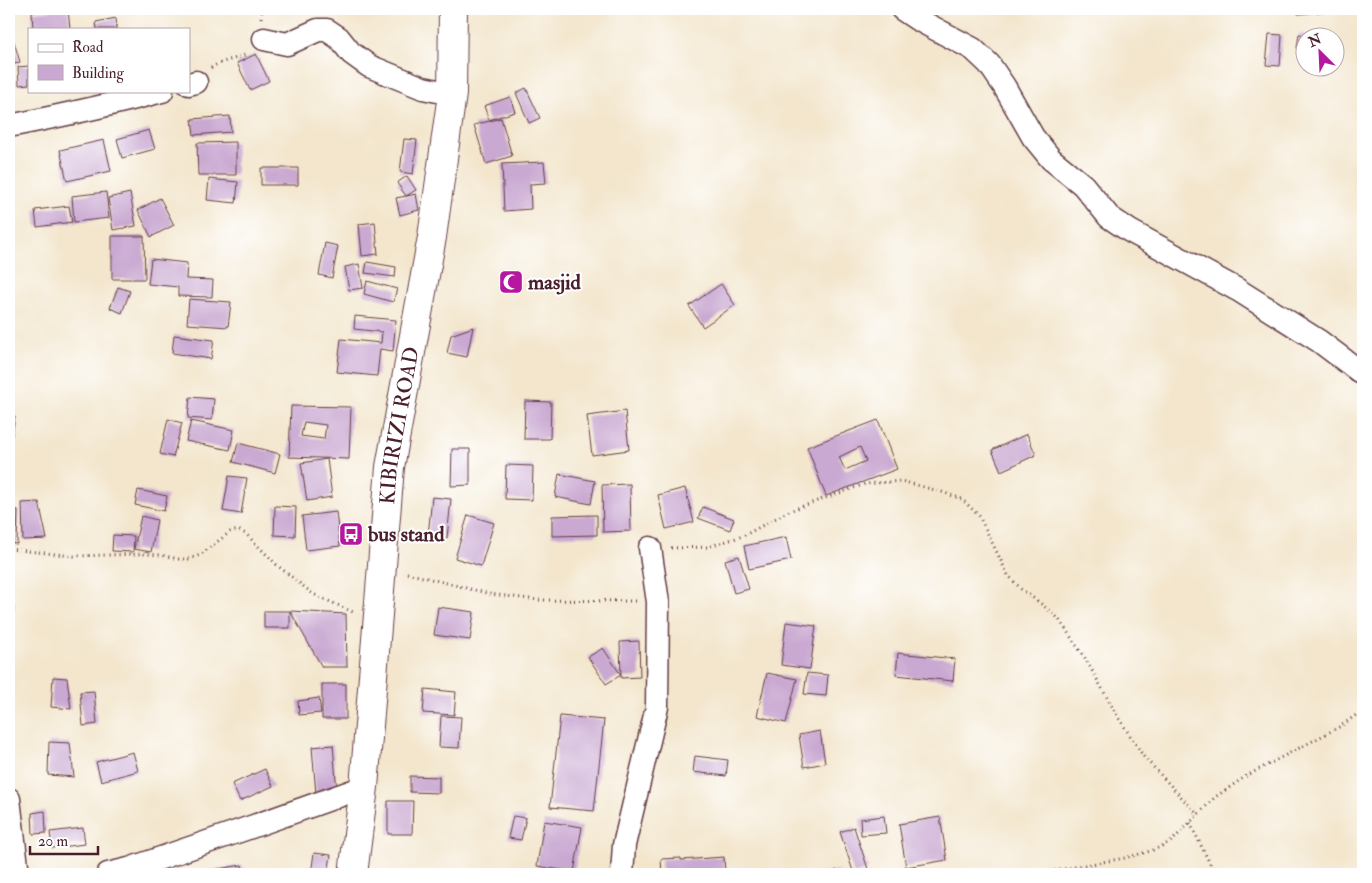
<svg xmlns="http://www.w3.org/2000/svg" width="1372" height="883" viewBox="0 0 1372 883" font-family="'IM FELL Double Pica',serif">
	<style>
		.building { fill: #c9a8d1; fill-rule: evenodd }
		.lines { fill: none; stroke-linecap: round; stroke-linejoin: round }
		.street-casing { stroke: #633d43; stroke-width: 25 }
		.secondary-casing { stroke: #633d43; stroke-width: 30 }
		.path { stroke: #633d43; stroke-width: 3; stroke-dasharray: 1 4; stroke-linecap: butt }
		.street { stroke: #fff; stroke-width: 22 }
		.secondary { stroke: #fff; stroke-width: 28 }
		.labels { text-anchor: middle; stroke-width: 4; stroke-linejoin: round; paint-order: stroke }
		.poi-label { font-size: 21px; font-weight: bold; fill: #4a1f2b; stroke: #fff; text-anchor: start }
		.street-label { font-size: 21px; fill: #4a1f2b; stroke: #fff }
	</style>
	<rect width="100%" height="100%" fill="#fff"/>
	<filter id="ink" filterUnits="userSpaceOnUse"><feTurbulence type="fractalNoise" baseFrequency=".02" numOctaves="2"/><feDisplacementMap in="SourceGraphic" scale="10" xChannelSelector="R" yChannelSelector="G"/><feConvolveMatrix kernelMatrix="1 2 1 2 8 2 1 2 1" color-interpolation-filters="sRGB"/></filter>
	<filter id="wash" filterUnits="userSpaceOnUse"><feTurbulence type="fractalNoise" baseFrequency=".0096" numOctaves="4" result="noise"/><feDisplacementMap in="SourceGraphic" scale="20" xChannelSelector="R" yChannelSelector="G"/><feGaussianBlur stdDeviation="1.12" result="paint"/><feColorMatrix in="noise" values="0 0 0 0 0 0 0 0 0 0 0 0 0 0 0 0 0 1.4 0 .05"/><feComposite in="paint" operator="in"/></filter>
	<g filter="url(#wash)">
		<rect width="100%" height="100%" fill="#f3e6cd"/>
		<g id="blocks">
			<path class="building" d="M 68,9 L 70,29 L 33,29 L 32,12 Z
				M 1297,9 L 1339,9 L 1339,10 L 1298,14 Z
				M 116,18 L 117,29 L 97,29 L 96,22 Z
				M 9,25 L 20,62 L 9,66 Z
				M 1269,34 L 1282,35 L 1280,66 L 1266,65 Z
				M 1299,34 L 1315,36 L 1314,38 L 1304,38 L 1304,49 L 1297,48 Z
				M 256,54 L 269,81 L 250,90 L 237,63 Z
				M 29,66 L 29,84 L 19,85 L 18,67 Z
				M 9,87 L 13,98 L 9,100 Z
				M 526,88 L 540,118 L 529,123 L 516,93 Z
				M 510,97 L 515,112 L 489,120 L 484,106 Z
				M 230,116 L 231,132 L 194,135 L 192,119 Z
				M 501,118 L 512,156 L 486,164 L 474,125 Z
				M 149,130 L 155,149 L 122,158 L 117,139 Z
				M 404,139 L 417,140 L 413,174 L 400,172 Z
				M 104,140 L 111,171 L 67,181 L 60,150 Z
				M 236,142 L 236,175 L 198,175 L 197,143 Z
				M 544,162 L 546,183 L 530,184 L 531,209 L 504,211 L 502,164 Z
				M 261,168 L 298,168 L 298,185 L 261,185 Z
				M 407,176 L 416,190 L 406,196 L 416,194 L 419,210 L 400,215 L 396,198 L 406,196 L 397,183 Z
				M 209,179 L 238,182 L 236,203 L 207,200 Z
				M 106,192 L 109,218 L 74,222 L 72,196 Z
				M 130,193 L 136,226 L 113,230 L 108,198 Z
				M 160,198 L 174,225 L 151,237 L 138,210 Z
				M 69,206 L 72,222 L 37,227 L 35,210 Z
				M 375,222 L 378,254 L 362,256 L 359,224 Z
				M 112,236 L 144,236 L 145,279 L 112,279 Z
				M 325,243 L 338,246 L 332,278 L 319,275 Z
				M 151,259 L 187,263 L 186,279 L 213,280 L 212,297 L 178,296 L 178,287 L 148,284 Z
				M 367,262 L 396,267 L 395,277 L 365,273 Z
				M 359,264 L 363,288 L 349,290 L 345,267 Z
				M 367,281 L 397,289 L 393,302 L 364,294 Z
				M 721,284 L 735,305 L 703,327 L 689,306 Z
				M 118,287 L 130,291 L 122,313 L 110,308 Z
				M 189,299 L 231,302 L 228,327 L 187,324 Z
				M 355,316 L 396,320 L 393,351 L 380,349 L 377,376 L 337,372 L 341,339 L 381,343 L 382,332 L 354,329 Z
				M 473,327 L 467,357 L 447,353 L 451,335 Z
				M 174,335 L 214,340 L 211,359 L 172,353 Z
				M 190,397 L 214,399 L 212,420 L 188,418 Z
				M 525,401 L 551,402 L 550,439 L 524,439 Z
				M 291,406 L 351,407 L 349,459 L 289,457 ZM 304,422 L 326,425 L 324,439 L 301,436 Z
				M 625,411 L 629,450 L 592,455 L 587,416 Z
				M 9,415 L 15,416 L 12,436 L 9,436 Z
				M 168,419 L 182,423 L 173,457 L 160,454 Z
				M 878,420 L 897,469 L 826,496 L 807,447 ZM 860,447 L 866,461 L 845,470 L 839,457 Z
				M 191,421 L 234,430 L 230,450 L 186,441 Z
				M 1027,434 L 1036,455 L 1001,471 L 992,450 Z
				M 238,443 L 280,454 L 275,473 L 233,462 Z
				M 452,449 L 470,449 L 470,485 L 451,486 Z
				M 327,459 L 332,497 L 307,501 L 301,463 Z
				M 506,465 L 533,466 L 532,500 L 505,499 Z
				M 559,474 L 595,481 L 591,504 L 555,497 Z
				M 229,476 L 247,478 L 241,514 L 223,511 Z
				M 630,484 L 631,531 L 603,532 L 602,485 Z
				M 685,488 L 694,522 L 666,529 L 658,495 Z
				M 138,490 L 167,496 L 164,511 L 135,505 Z
				M 432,497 L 451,499 L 447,538 L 428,536 Z
				M 39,502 L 47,539 L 23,540 L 22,503 Z
				M 275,506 L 296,507 L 295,536 L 274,535 Z
				M 703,507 L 734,519 L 730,530 L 698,518 Z
				M 9,510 L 18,510 L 17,544 L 9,543 Z
				M 336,512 L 340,546 L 306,550 L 302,516 Z
				M 468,515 L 494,523 L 481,566 L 455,558 Z
				M 597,515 L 597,535 L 552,536 L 552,516 Z
				M 141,516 L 157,520 L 151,552 L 134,549 Z
				M 113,535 L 134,536 L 133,552 L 112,551 Z
				M 786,537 L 791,560 L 749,569 L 744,546 Z
				M 739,556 L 749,589 L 734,593 L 725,560 Z
				M 9,574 L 10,574 L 14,611 L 9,611 Z
				M 438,607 L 474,612 L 470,640 L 434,635 Z
				M 264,611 L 290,611 L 290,628 L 264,628 Z
				M 290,611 L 346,614 L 347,667 L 322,667 Z
				M 786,622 L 816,626 L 810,669 L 781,665 Z
				M 639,641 L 640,677 L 621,678 L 620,642 Z
				M 603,648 L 621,675 L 606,684 L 588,657 Z
				M 898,653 L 955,659 L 953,681 L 896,675 Z
				M 767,673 L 797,679 L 786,723 L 757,716 Z
				M 807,673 L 828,675 L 826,696 L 804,694 Z
				M 53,677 L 67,678 L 71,709 L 51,707 Z
				M 322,684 L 346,684 L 346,719 L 322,719 Z
				M 425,689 L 456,692 L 454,715 L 423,713 Z
				M 94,691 L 97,724 L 83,726 L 80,692 Z
				M 319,698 L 321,713 L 299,715 L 298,701 Z
				M 441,716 L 461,717 L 459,748 L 439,747 Z
				M 560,716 L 604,720 L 594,811 L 550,807 Z
				M 820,731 L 825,763 L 804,767 L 799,735 Z
				M 49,742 L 70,743 L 74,777 L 48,775 Z
				M 333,745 L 337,792 L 316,794 L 312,747 Z
				M 133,752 L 138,771 L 101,781 L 96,762 Z
				M 695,756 L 728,760 L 726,776 L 693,772 Z
				M 265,769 L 273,786 L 240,801 L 232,784 Z
				M 410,776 L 439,777 L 439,793 L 410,792 Z
				M 388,801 L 413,801 L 412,834 L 388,834 Z
				M 45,811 L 46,833 L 33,834 L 32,813 Z
				M 513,816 L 526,818 L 521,840 L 508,838 Z
				M 884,816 L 886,833 L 861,835 L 860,819 Z
				M 940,817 L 947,860 L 906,867 L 899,824 Z
				M 544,821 L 582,827 L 574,872 L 537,866 Z
				M 854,827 L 868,869 L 854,874 L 840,832 Z
				M 83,828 L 85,844 L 52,848 L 50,832 Z
				M 314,853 L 331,855 L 328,874 L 311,874 Z
				M 724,857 L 725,873 L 662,874 L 661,859 L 681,858 L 681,860 Z
				M 242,865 L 244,874 L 199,874 L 199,872 Z
				M 837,870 L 839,874 L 826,874 Z"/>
		</g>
	</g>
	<g filter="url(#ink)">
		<use href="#blocks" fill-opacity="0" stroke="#633d43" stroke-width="1"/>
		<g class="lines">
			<defs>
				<path id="street" d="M 902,9 L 917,19 L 973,49 L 989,64 L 1004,86 L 1033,137 L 1051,159 L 1083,185 L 1109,217 L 1130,231 L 1238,290 L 1319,341 L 1363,374
					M 264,39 L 287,44 L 318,30 L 327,30 L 339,38 L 351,53 L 369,66 L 423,88 L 452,94
					M 189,84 L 196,82
					M 9,126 C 60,116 112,105 162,91
					M 9,799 L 18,874
					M 108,874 L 129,869 L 251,827 L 364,787
					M 622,874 L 624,845 L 657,707 L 658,602 L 650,548"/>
				<g id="secondary">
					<path id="s1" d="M 353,874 L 364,787 L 390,467 L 432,237 L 452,94 L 453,9"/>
				</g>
			</defs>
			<use href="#street" class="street-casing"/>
			<use href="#secondary" class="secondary-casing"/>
			<path class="path" d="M 261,18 L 262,9
				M 211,68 C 222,60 235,60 247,54
				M 671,548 L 707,547 L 743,536 L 789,511 L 865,484 L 901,481 L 939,491 L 962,499 L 979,516 L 1008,575 L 1021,589 L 1039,602 L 1058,618 L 1085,658 L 1118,717 L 1144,757 L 1198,815
				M 9,549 L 74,556 L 143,554 L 161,555 L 179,559 L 189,559 L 200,555 L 230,532 L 238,530 L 246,534 L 278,566 L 313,594 L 353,612
				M 407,573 L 490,594 L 538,600 L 635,601
				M 1190,823 L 1215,874
				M 1035,874 L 1125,858 L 1154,850 L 1172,841 L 1215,797 L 1248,775 L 1341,726 L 1363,710"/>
			<use href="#street" class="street"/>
			<use href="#secondary" class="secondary"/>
		</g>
	</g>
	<defs>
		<symbol id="mosque-square" viewBox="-11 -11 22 22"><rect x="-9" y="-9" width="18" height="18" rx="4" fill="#b5179e" stroke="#fff"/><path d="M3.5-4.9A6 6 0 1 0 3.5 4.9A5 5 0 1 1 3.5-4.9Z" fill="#fff"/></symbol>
		<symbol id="bus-square" viewBox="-11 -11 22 22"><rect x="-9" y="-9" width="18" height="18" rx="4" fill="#b5179e" stroke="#fff"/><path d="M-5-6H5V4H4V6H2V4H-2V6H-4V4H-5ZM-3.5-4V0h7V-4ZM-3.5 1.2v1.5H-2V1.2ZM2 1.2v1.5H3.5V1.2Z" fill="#fff"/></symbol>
	</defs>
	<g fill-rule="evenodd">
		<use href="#mosque-square" x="497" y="268" width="28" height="28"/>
		<use href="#bus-square" x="337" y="520" width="28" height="28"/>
	</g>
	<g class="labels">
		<g class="poi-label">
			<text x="528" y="289">masjid</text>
			<text x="368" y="541">bus stand</text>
		</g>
		<g class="street-label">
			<text dy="7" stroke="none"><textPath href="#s1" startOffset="451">KIBIRIZI ROAD</textPath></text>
		</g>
	</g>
	<rect width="1372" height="883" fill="none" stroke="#fff" stroke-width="30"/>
	<rect x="28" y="28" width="162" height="65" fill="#ffffff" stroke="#b7a5aa"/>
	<rect x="38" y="44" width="25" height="8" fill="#ffffff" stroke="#b7a5aa"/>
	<text x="72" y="52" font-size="15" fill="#4a1f2b">Road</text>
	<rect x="38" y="65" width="25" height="15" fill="#c9a8d1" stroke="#b7a5aa"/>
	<text x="72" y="78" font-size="15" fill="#4a1f2b">Building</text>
	<g transform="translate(1320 52) rotate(336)"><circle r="24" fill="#ffffff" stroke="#b7a5aa"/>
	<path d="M0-4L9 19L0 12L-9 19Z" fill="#b5179e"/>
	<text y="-8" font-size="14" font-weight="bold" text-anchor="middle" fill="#4a1f2b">N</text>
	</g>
	<path d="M30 846v8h68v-8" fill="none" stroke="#4a1f2b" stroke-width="2.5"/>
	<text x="38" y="846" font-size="15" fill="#4a1f2b" stroke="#ffffff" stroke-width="4" paint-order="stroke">20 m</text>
</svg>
